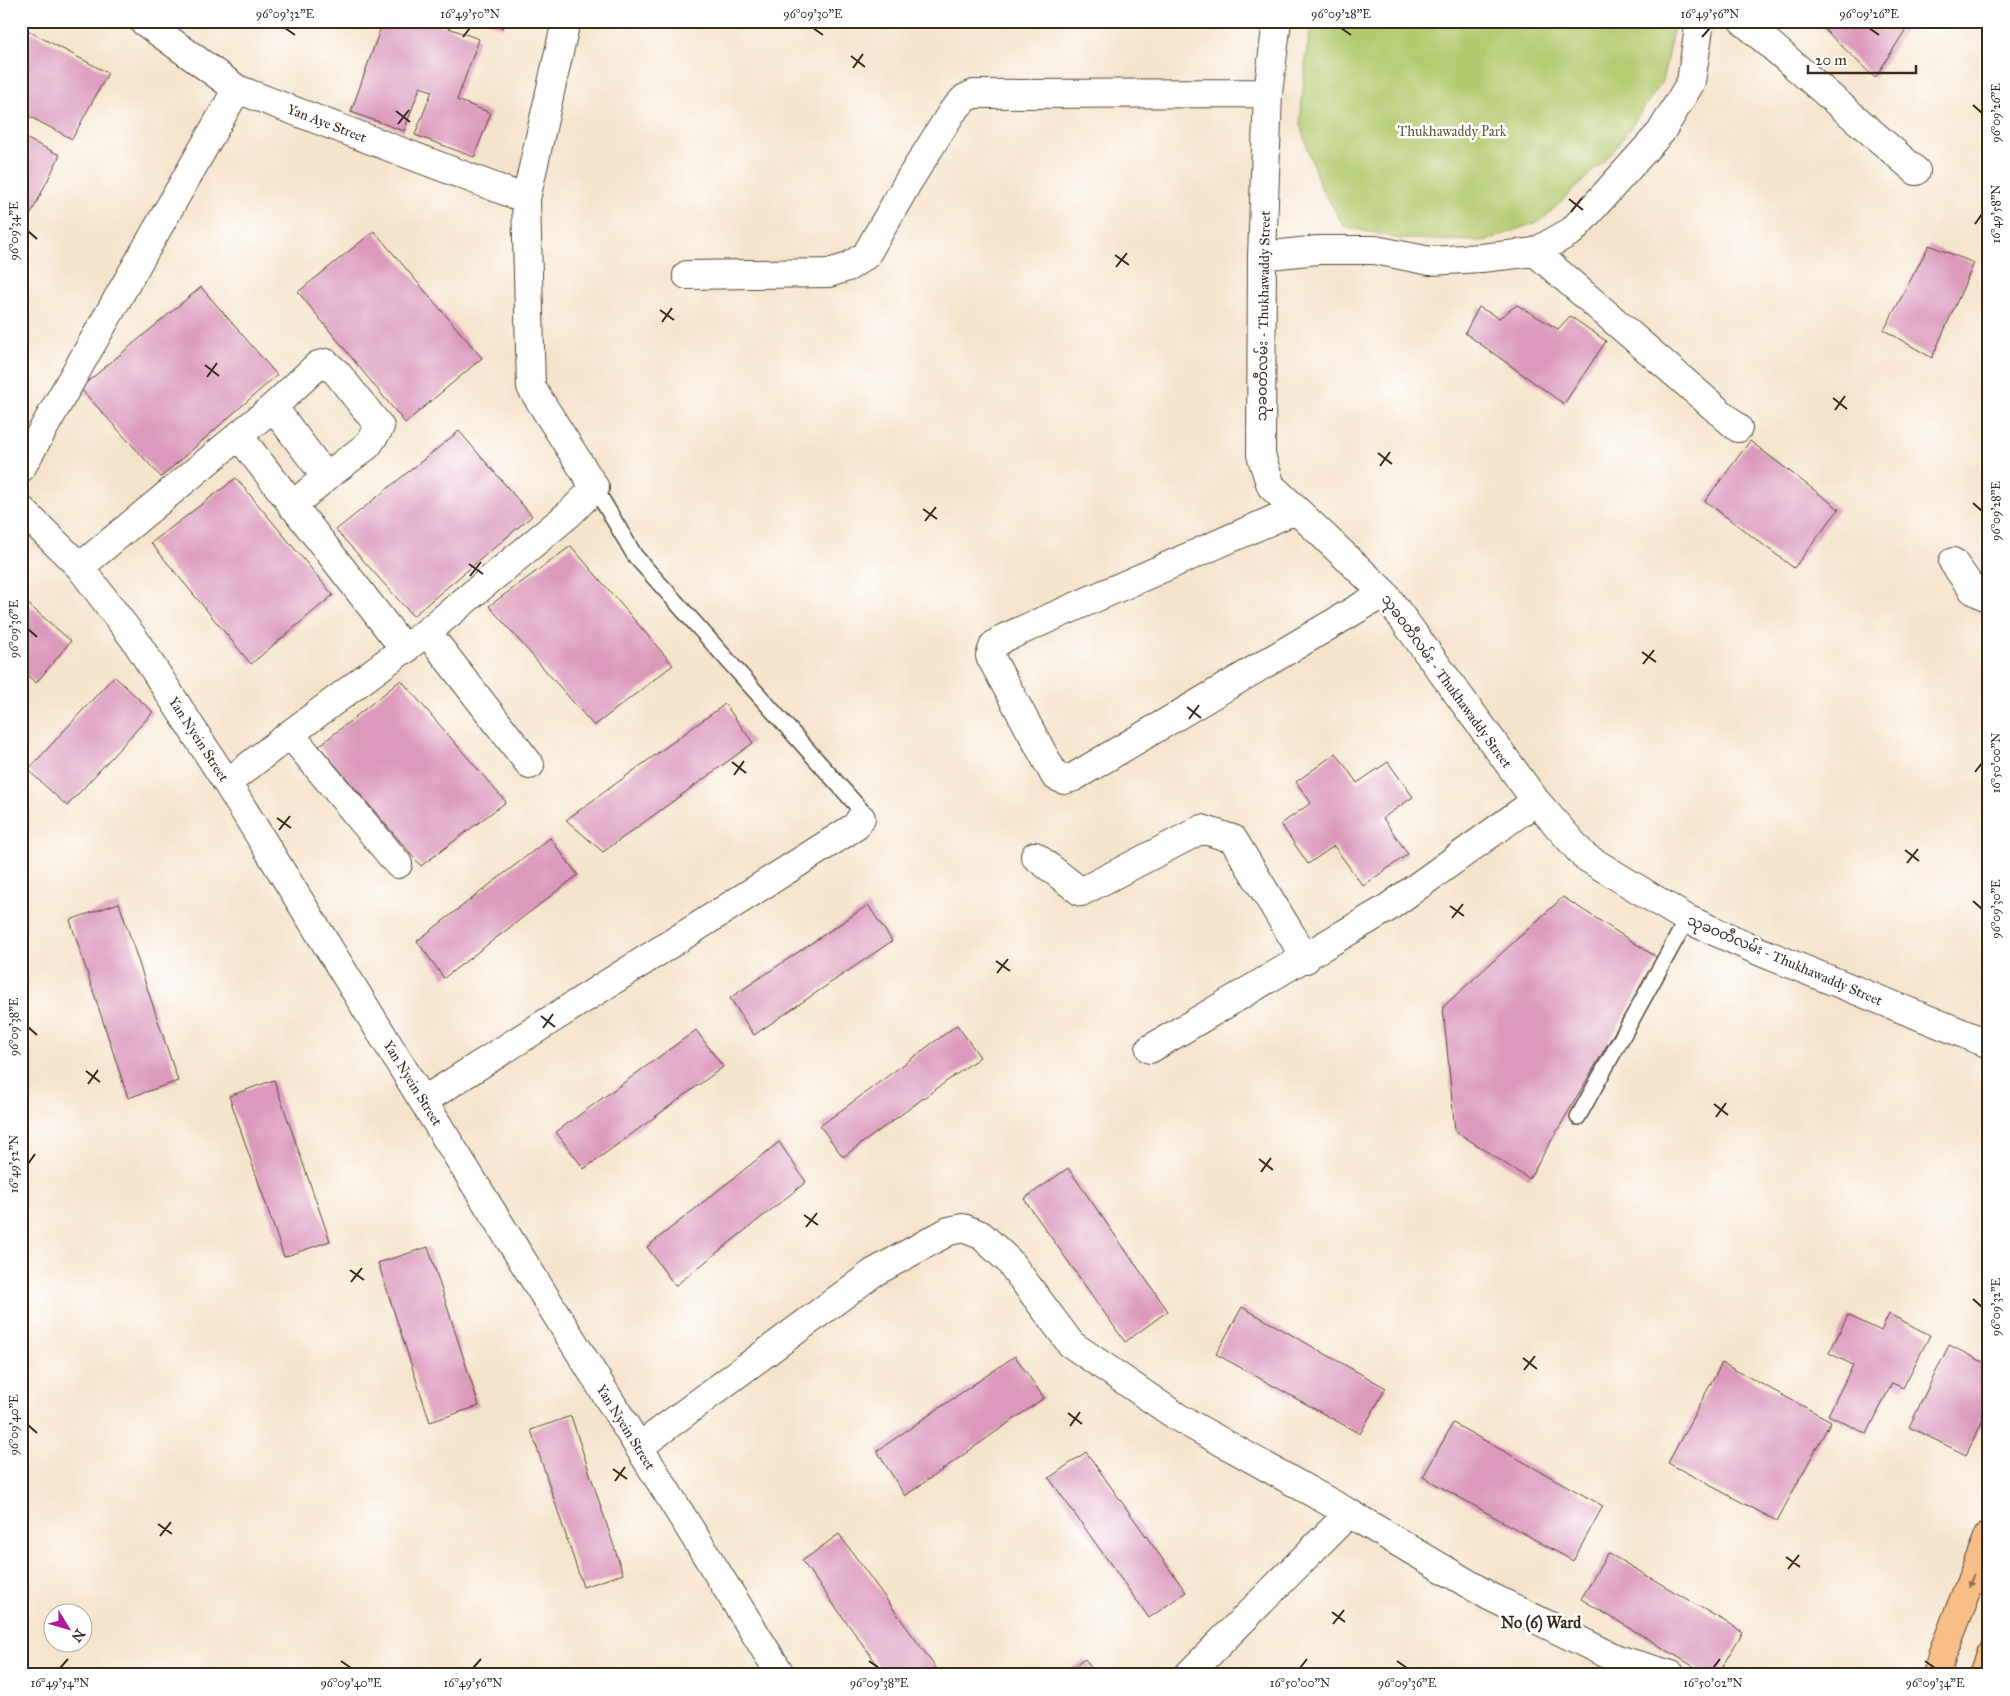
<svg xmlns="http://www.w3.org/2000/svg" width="2010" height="1696" viewBox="0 0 2010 1696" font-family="'IM FELL Great Primer','Noto Sans Myanmar',serif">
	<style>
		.green { fill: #b3ca6e; stroke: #777a46 }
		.building { fill: #db9abb }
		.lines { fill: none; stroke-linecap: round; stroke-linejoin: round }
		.lane-casing { stroke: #574638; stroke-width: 18 }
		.street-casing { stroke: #574638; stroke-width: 30 }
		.primary-casing { stroke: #574638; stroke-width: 30 }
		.lane { stroke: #fff; stroke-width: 15 }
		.street { stroke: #fff; stroke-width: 28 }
		.primary { stroke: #f7be88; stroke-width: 28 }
		.oneway { fill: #906d4e }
		.ticks { fill: none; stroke: #3b2a1e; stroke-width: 2 }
		.labels { text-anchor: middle; stroke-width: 5; stroke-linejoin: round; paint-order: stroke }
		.street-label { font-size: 14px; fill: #3b2a1e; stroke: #fff }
		.park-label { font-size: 14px; fill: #5f5a36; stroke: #fff }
		.quarter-label { font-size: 16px; font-weight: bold; fill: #3b2a1e; stroke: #fff }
		.neatline { fill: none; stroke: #3b2a1e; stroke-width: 2 }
		.ticks-label { font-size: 12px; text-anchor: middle; fill: #3b2a1e }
	</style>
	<rect width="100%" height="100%" fill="#fff"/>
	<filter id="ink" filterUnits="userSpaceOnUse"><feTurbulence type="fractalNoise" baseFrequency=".02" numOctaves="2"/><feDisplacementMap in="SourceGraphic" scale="10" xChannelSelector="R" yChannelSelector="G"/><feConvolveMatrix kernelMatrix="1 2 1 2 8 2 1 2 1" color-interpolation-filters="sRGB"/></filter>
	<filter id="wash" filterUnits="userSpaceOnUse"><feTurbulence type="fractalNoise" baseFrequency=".0096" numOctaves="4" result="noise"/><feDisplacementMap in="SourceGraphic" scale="20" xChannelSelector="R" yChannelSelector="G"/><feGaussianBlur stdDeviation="1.12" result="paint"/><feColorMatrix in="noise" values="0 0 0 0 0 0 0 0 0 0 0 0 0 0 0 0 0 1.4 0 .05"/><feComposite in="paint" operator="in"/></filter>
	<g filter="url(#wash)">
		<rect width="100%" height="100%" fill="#f5e4cc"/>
		<path class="green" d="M 1312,21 L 1675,21 L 1662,82 L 1613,152 L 1542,220 L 1486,241 L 1400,239 L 1344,226 L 1319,184 L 1300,124 L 1306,55 Z"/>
		<g id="blocks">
			<path class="building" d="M 383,21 L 429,21 L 479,39 L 457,100 L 491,113 L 474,157 L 415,135 L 432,91 L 420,87 L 404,131 L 351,112 Z
				M 486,21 L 505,21 L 503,28 Z
				M 1825,21 L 1911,21 L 1875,78 L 1822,27 Z
				M 21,27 L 108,73 L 72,139 L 21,112 Z
				M 21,136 L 60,155 L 24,228 L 21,227 Z
				M 374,231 L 482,358 L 405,423 L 298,292 Z
				M 1929,245 L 1974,263 L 1932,358 L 1884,330 Z
				M 201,287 L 277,375 L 161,477 L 80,388 Z
				M 1517,305 L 1558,329 L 1570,316 L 1606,341 L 1564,404 L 1465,333 L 1479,307 L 1499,318 Z
				M 459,431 L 532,516 L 413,616 L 336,530 Z
				M 1750,441 L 1839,509 L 1794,568 L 1705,501 Z
				M 236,478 L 333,595 L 251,664 L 151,543 Z
				M 571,546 L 673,665 L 594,726 L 489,606 Z
				M 21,598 L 71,641 L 36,683 L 21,670 Z
				M 114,676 L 153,712 L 67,806 L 28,770 Z
				M 401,680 L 506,802 L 421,866 L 319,746 Z
				M 725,704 L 753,743 L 603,852 L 566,820 Z
				M 1336,753 L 1357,783 L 1388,762 L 1413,797 L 1383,818 L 1408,854 L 1363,886 L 1334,846 L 1308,864 L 1281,824 L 1311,803 L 1296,782 Z
				M 550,838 L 578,875 L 444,978 L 417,941 Z
				M 1563,897 L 1658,958 L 1529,1179 L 1455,1131 L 1443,1007 Z
				M 119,903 L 178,1081 L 128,1098 L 70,920 Z
				M 868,905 L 892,941 L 754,1035 L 730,998 Z
				M 957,1025 L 980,1057 L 843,1157 L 820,1126 Z
				M 696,1030 L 723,1067 L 584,1169 L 556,1132 Z
				M 274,1080 L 330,1241 L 284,1257 L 229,1096 Z
				M 779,1142 L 806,1182 L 675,1286 L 647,1247 Z
				M 1068,1168 L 1168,1311 L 1125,1342 L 1024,1199 Z
				M 428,1247 L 479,1406 L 430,1422 L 378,1263 Z
				M 1242,1307 L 1386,1388 L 1360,1434 L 1216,1354 Z
				M 1889,1314 L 1930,1335 L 1903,1388 L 1892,1383 L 1867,1434 L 1828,1415 L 1853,1365 L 1829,1353 L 1848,1315 L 1881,1331 Z
				M 1949,1345 L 1989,1365 L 1989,1408 L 1966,1455 L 1909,1427 Z
				M 1015,1356 L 1044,1398 L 905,1496 L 877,1451 Z
				M 1722,1363 L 1831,1421 L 1777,1521 L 1668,1463 Z
				M 571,1416 L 623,1574 L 583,1587 L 531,1430 Z
				M 1453,1423 L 1603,1506 L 1573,1561 L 1423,1477 Z
				M 1086,1452 L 1186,1592 L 1149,1618 L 1049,1478 Z
				M 839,1534 L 939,1672 L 935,1675 L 885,1675 L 802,1561 Z
				M 1608,1553 L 1743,1632 L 1717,1675 L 1708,1675 L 1581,1599 Z
				M 1085,1659 L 1096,1675 L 1061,1675 Z"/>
		</g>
	</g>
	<g filter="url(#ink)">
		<use href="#blocks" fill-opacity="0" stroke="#574638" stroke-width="1"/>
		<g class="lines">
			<defs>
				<path id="lane" d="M 595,488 L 635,556 L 861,810 L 861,818
					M 1578,1117 L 1687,919"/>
				<path id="street" d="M 143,21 L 237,89 L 526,199
					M 1277,21 L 1268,93 L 1262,256 L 1261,455 L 1271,486 L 1384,593 L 1536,801 L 1584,856 L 1687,919 L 1761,952 L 1989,1044
					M 1743,21 L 1916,171
					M 1535,252 L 1738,428
					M 1262,256 L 1318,250 L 1375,250 L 1430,261 L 1481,258 L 1535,252 L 1572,231 L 1661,132 L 1691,82 L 1700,21
					M 687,275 L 829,273 L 848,267 L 866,255 L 908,182 L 952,112 L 965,98 L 974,94 L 1268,93
					M 273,407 L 326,477
					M 239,436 L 405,650
					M 21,468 L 237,89
					M 21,509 L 80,567 L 135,640 L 227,783 L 423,1101 L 781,1675
					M 1295,510 L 1004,638 L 994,645 L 990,656 L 1055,776 L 1064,780 L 1074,777 L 1384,593
					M 1953,562 L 1973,590 L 1989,598
					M 80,567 L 273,407 L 318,365 L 326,363 L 337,373 L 380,427 L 368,445 L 326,477 L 292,506
					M 427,632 L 569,514 L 595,488 L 531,387 L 526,199 L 566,21
					M 290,734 L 398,864
					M 227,783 L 290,734 L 427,632 L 530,765
					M 1035,856 L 1081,892 L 1202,829 L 1233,839 L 1306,959
					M 1150,1049 L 1386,909 L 1536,801
					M 423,1101 L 856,826 L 861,818
					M 639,1447 L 873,1273 L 949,1231 L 963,1228 L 981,1235 L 1009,1261 L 1071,1344 L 1179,1418 L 1349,1513 L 1489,1596 L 1617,1659 L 1671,1675
					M 1188,1675 L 1349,1513"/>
				<path id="primary" d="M 1937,1675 L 1942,1655 L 1989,1535
					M 1983,1675 L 1989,1655"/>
			</defs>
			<use href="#lane" class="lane-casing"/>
			<use href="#street" class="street-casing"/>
			<use href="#primary" class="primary-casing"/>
			<use href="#lane" class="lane"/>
			<use href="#street" class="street"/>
			<use href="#primary" class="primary"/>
		</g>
		<defs><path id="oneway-solid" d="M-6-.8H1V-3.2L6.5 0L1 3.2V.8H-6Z" transform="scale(1.25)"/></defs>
		<use class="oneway" href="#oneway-solid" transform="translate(1971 1581) rotate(111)"/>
	</g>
	<path class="ticks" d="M 285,28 L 295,35M 813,28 L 823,35M 1341,28 L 1351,35M 1869,28 L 1879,35M 463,37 L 470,28M 1702,37 L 1710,28M 851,56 L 865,67M 853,68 L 863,54M 1973,105 L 1982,113M 396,111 L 410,122M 398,124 L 409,110M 1569,199 L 1583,210M 1571,212 L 1582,198M 1975,224 L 1982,214M 28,231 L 37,239M 1115,255 L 1129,265M 1116,267 L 1127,253M 660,310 L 674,320M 662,322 L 672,308M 205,365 L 219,376M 207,377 L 217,363M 1833,398 L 1847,409M 1835,410 L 1845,396M 1378,453 L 1392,464M 1380,466 L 1390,452M 1973,503 L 1982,511M 923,509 L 937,519M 925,521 L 936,507M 469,564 L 483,574M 470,576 L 481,562M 28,629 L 37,637M 1642,652 L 1656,662M 1643,664 L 1654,650M 1187,707 L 1201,718M 1189,719 L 1199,705M 732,762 L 746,773M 1975,772 L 1982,763M 734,775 L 744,761M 277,818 L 291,828M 279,830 L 290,816M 1905,850 L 1919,861M 1907,863 L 1918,849M 1973,901 L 1982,909M 1450,906 L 1464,916M 1452,918 L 1463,904M 996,961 L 1010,971M 997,973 L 1008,959M 541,1016 L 555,1027M 28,1027 L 37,1035M 543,1028 L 553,1014M 86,1071 L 100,1082M 88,1084 L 98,1070M 1714,1104 L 1728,1115M 1716,1117 L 1726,1103M 1259,1159 L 1273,1170M 28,1164 L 35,1154M 1261,1172 L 1271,1158M 804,1215 L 818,1225M 806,1227 L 817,1213M 350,1270 L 364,1280M 351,1282 L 362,1268M 1973,1299 L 1982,1307M 1523,1358 L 1537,1369M 1524,1370 L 1535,1356M 1068,1413 L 1082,1424M 28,1425 L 37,1433M 1070,1426 L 1080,1412M 613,1469 L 627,1479M 615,1481 L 625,1467M 158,1524 L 172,1534M 160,1536 L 171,1522M 1786,1557 L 1800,1567M 1788,1569 L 1799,1555M 1332,1612 L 1345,1622M 1333,1624 L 1344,1610M 341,1661 L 351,1668M 869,1661 L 879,1668M 1397,1661 L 1407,1668M 1925,1661 L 1935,1668M 60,1668 L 68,1659M 473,1668 L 481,1659M 1300,1668 L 1307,1659M 1713,1668 L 1720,1659"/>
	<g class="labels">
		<g class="street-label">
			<text transform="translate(327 123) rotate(21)" y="5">Yan Aye Street</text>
			<text transform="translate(1263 316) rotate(-89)" y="5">သုခဝတီလမ်း - Thukhawaddy Street</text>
			<text transform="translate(1447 681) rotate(54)" y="5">သုခဝတီလမ်း - Thukhawaddy Street</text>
			<text transform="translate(199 739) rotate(57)" y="5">Yan Nyein Street</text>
			<text transform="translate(1785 960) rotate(23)" y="5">သုခဝတီလမ်း - Thukhawaddy Street</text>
			<text transform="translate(413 1083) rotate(58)" y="5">Yan Nyein Street</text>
			<text transform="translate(626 1427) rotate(58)" y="5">Yan Nyein Street</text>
		</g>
		<g class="park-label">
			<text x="1452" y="136">Thukhawaddy Park</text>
		</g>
		<g class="quarter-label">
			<text x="1541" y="1628">No (6) Ward</text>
		</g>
	</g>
	<rect width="2010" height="1696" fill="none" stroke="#fff" stroke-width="55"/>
	<g transform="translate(68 1628) rotate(127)"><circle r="24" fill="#ffffff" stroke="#b1aaa5"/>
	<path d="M0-4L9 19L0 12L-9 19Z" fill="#b5179e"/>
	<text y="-8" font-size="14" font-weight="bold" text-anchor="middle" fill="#3b2a1e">N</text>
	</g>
	<path d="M1808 65v8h108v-8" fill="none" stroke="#3b2a1e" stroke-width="2.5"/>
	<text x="1815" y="65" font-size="15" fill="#3b2a1e" stroke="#ffffff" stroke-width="4" paint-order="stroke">20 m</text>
	<rect x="28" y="28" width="1954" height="1640" class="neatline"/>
	<g class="ticks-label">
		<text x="285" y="18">96°09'32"E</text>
		<text x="470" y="18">16°49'50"N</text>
		<text x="813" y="18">96°09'30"E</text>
		<text x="1341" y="18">96°09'28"E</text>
		<text x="1710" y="18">16°49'56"N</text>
		<text x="1869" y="18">96°09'26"E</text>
		<text transform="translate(1996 113) rotate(-90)" y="4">96°09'26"E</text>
		<text transform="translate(1996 214) rotate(-90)" y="4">16°49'58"N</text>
		<text transform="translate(14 231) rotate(-90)" y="4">96°09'34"E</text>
		<text transform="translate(1996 511) rotate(-90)" y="4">96°09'28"E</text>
		<text transform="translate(14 629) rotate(-90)" y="4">96°09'36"E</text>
		<text transform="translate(1996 763) rotate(-90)" y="4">16°50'00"N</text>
		<text transform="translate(1996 909) rotate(-90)" y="4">96°09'30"E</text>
		<text transform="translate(14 1027) rotate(-90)" y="4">96°09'38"E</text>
		<text transform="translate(14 1164) rotate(-90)" y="4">16°49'52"N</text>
		<text transform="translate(1996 1307) rotate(-90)" y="4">96°09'32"E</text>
		<text transform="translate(14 1425) rotate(-90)" y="4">96°09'40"E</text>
		<text x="60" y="1687">16°49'54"N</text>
		<text x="351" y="1687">96°09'40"E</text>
		<text x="473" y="1687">16°49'56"N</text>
		<text x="879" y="1687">96°09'38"E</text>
		<text x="1300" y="1687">16°50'00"N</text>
		<text x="1407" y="1687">96°09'36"E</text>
		<text x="1713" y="1687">16°50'02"N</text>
		<text x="1935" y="1687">96°09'34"E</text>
	</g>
</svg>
